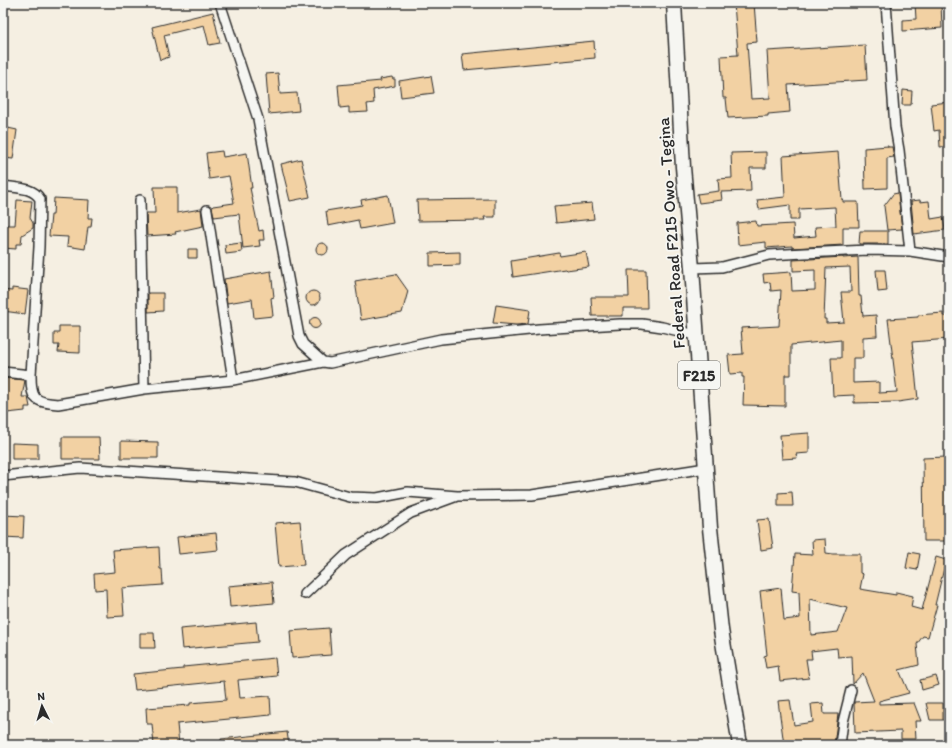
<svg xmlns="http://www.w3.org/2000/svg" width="952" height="748" viewBox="0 0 952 748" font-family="Itim,sans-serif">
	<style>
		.building { fill: #f2d1a3; stroke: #2b2b2b; fill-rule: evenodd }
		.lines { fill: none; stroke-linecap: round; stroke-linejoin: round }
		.street-casing { stroke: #2b2b2b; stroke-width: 12 }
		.primary-casing { stroke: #2b2b2b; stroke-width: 17 }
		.street { stroke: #f6f6f2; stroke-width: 9 }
		.primary { stroke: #f6f6f2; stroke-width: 14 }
		.labels { text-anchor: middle; stroke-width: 3.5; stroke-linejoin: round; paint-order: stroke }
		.shield { fill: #f6f6f2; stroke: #686867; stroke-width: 1 }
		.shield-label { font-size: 16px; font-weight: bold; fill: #2b2b2b }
		.street-label { font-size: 17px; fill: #2b2b2b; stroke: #f6f6f2 }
	</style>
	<rect width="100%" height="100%" fill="#f5efe2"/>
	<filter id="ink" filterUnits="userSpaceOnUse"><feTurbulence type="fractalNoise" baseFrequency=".025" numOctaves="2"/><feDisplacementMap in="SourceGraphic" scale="8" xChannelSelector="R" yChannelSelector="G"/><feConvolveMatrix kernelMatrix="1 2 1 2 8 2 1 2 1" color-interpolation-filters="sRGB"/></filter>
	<g filter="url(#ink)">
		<path class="building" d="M 734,3 L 754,3 L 757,42 L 747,43 L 751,99 L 770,98 L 767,51 L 865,45 L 867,80 L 788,85 L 790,112 L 768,114 L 768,116 L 728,118 L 726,98 L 723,98 L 721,56 L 738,55 Z
			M 915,3 L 941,3 L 942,28 L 903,31 L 903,20 L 916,19 Z
			M 213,12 L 220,43 L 209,45 L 204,25 L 164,35 L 169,57 L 160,60 L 152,27 Z
			M 594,41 L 595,58 L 464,70 L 462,54 Z
			M 278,73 L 280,94 L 297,93 L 299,111 L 269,114 L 266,74 Z
			M 431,76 L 434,93 L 401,97 L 399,81 Z
			M 392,77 L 393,79 L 395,79 L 395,86 L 373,90 L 374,103 L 367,104 L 368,112 L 349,113 L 349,107 L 340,108 L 338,85 L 381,81 L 380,79 Z
			M 903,90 L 912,91 L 911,105 L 902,105 Z
			M 949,102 L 949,146 L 940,147 L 939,130 L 934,131 L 931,104 Z
			M 8,128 L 17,130 L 13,159 L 4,158 Z
			M 888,146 L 888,147 L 892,147 L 894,157 L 887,158 L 887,188 L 865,189 L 864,148 Z
			M 222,151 L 223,157 L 247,153 L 252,188 L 250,188 L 259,231 L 263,230 L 264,240 L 259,240 L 260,246 L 243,248 L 239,214 L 214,217 L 212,207 L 213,206 L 234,203 L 229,176 L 209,179 L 206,153 Z
			M 766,152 L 766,168 L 750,168 L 751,191 L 721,192 L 722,200 L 699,203 L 697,194 L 719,191 L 718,179 L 732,178 L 731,153 Z
			M 838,152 L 842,200 L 843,199 L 843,202 L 858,202 L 859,227 L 843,227 L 843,245 L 792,248 L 792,246 L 766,248 L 766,242 L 738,245 L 737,223 L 756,221 L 757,226 L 793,224 L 794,238 L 816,236 L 815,227 L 836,226 L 835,207 L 799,209 L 799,220 L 790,220 L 790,205 L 759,209 L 757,200 L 785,197 L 783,156 Z
			M 301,159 L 310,197 L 290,201 L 281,164 Z
			M 154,187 L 177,187 L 177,213 L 201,209 L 203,226 L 175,232 L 176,234 L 147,236 L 146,213 L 155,213 Z
			M 898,193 L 902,229 L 887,230 L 884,206 L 893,194 Z
			M 388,195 L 393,223 L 360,229 L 358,220 L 328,226 L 326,211 L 362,205 L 361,200 Z
			M 54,198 L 89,200 L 88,218 L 92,218 L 91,227 L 88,227 L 85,249 L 67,246 L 68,237 L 49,236 L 51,215 L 53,215 Z
			M 495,199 L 495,217 L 484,217 L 485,220 L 418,221 L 417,200 Z
			M 17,200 L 32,201 L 30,218 L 33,223 L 33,228 L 22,235 L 21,244 L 16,244 L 16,249 L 3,248 L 3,225 L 15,225 Z
			M 920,200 L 920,202 L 929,201 L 931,219 L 943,217 L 945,230 L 914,234 L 911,201 Z
			M 592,203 L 594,219 L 556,223 L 554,206 Z
			M 860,231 L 888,231 L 888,244 L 859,244 Z
			M316 249a6 6 0 1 1 12 0a6 6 0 1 1-12 0Z
			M 241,243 L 242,252 L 226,254 L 225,245 Z
			M 188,249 L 197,249 L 197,258 L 188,258 Z
			M 460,252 L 460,265 L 430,266 L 430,253 Z
			M 586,252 L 589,267 L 566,270 L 565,269 L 513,277 L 511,261 L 559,253 L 560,256 Z
			M 843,257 L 843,258 L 858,257 L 859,296 L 861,296 L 863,316 L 876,315 L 877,336 L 863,337 L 863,358 L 853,358 L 853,383 L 879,382 L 879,393 L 897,392 L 888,319 L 918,317 L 918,315 L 943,313 L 943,316 L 949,316 L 949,339 L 912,342 L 918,399 L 898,402 L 854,403 L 854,395 L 833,396 L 831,358 L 841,358 L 841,340 L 791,345 L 791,375 L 785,375 L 785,406 L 743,405 L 744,377 L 742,377 L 742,373 L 730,374 L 728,355 L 743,354 L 741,328 L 779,326 L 781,290 L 771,291 L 770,282 L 764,283 L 763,274 L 791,272 L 792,291 L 815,290 L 815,270 L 793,271 L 793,260 ZM 850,267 L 851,292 L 841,292 L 844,322 L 826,323 L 826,319 L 824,319 L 826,268 Z
			M 628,270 L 646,270 L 647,308 L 623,308 L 623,316 L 592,316 L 591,297 L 629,297 Z
			M 876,270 L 885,270 L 887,291 L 878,292 Z
			M 271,271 L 274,297 L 271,298 L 273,316 L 254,318 L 252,299 L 227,303 L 224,279 Z
			M 396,274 L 408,291 L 402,313 L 361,320 L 355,281 Z
			M 12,288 L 28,290 L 25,314 L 3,311 L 3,290 L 12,291 Z
			M306 298a7 7 0 1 1 14 0a7 7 0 1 1-14 0Z
			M 148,293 L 163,293 L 163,311 L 148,312 Z
			M 496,305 L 530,310 L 528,324 L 516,325 L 493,323 Z
			M309.5 323a5.5 5.5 0 1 1 11 0a5.5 5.5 0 1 1-11 0Z
			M 59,326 L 80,326 L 80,353 L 58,352 L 59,345 L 54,345 L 54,333 L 59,333 Z
			M 3,378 L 25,380 L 22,397 L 28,397 L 30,407 L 25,407 L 25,411 L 7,413 L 5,387 L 3,386 Z
			M 809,433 L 809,453 L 796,454 L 797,458 L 782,459 L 780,435 Z
			M 62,437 L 99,437 L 100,459 L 62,459 Z
			M 121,441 L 158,442 L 158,458 L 121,458 Z
			M 12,443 L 38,444 L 38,459 L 12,459 Z
			M 946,457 L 947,541 L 924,541 L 923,458 Z
			M 792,492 L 793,506 L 778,506 L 778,493 Z
			M 3,515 L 24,516 L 23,538 L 3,537 Z
			M 769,519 L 773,548 L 761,550 L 757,520 Z
			M 300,521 L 304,565 L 279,567 L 275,523 Z
			M 216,533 L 218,550 L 179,554 L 177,537 Z
			M 825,539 L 826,553 L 833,554 L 860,554 L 860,573 L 863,574 L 860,589 L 896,595 L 896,592 L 913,596 L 911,607 L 922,610 L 936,557 L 946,560 L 935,605 L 937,605 L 928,637 L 923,636 L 917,644 L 919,665 L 899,670 L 909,693 L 879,701 L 879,704 L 914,703 L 921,721 L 915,721 L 916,739 L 901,739 L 901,731 L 855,733 L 854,702 L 874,701 L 863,673 L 853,684 L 852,656 L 838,657 L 837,648 L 811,651 L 812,659 L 806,659 L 809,678 L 780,681 L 778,666 L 766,668 L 764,656 L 767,655 L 760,591 L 781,588 L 784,620 L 800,618 L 799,592 L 792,591 L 795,554 L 813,555 L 812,540 ZM 810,599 L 847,608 L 838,632 L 811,635 Z
			M 159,547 L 160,569 L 162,569 L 163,585 L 122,588 L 124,616 L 107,617 L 106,589 L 95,590 L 94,574 L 115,572 L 113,550 Z
			M 909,552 L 920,554 L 917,570 L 906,568 Z
			M 272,582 L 274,603 L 230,607 L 228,586 Z
			M 256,622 L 258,642 L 182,649 L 180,629 Z
			M 329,628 L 331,655 L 292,658 L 290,631 Z
			M 140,633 L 154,633 L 155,648 L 140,648 Z
			M 275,658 L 277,676 L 238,680 L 240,698 L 270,696 L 271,715 L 177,724 L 179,745 L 154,745 L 152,724 L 147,724 L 146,708 L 190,705 L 190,703 L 226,700 L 224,681 L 135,690 L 133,674 L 183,669 L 183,667 Z
			M 936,676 L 939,685 L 922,690 L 920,680 Z
			M 790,700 L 794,725 L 813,722 L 811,704 L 823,703 L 824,714 L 838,714 L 834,745 L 784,745 L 778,701 Z
			M 926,703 L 943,703 L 943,720 L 930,720 Z
			M 287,732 L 289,745 L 221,745 L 221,739 Z"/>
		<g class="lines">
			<defs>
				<path id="street" d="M 220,3 L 258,119 L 299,336 L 303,344 L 323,362 L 330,363 L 441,339 L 539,329 L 620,324 L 642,324 L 662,327 L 696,335
					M 886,3 L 895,127 L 899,150 L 910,251
					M 3,186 C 16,188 33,187 40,199 L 39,247 L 31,375 C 31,399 34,402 58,404 L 144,389 L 233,380 L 323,362
					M 140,200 L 144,389
					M 207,210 L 233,380
					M 692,268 L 722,267 L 769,255 L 804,253 L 868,250 L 910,251 L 949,257
					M 3,372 L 31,375
					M 3,476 L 80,468 L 295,482 L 350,497 L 377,498 L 408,492 L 457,496
					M 305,594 L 346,555 L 411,513 L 457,496 L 532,495 L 706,468
					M 840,745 L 843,722 L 851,690"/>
				<path id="primary" d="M 674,3 L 683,167 L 692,268 L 710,528 L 721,630 L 740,745"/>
			</defs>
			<use href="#street" class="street-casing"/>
			<use href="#primary" class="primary-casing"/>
			<use href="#street" class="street"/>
			<use href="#primary" class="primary"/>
		</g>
	</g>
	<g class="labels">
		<rect class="shield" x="678" y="361" width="42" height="28" rx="3"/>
		<g class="shield-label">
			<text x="699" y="381">F215</text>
		</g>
		<g class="street-label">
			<text transform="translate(671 233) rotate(-94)" y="6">Federal Road F215 Owo - Tegina</text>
		</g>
	</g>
	<rect width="952" height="748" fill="none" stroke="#f6f6f2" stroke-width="16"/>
	<rect x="8" y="8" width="936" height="732" fill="none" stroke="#2b2b2b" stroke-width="1.5" filter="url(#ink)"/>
	<g transform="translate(42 706) rotate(355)" stroke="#f6f6f2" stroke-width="3" paint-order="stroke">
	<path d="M0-3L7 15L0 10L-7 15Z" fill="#2b2b2b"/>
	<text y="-6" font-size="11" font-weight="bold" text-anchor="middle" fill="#2b2b2b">N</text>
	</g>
</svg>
